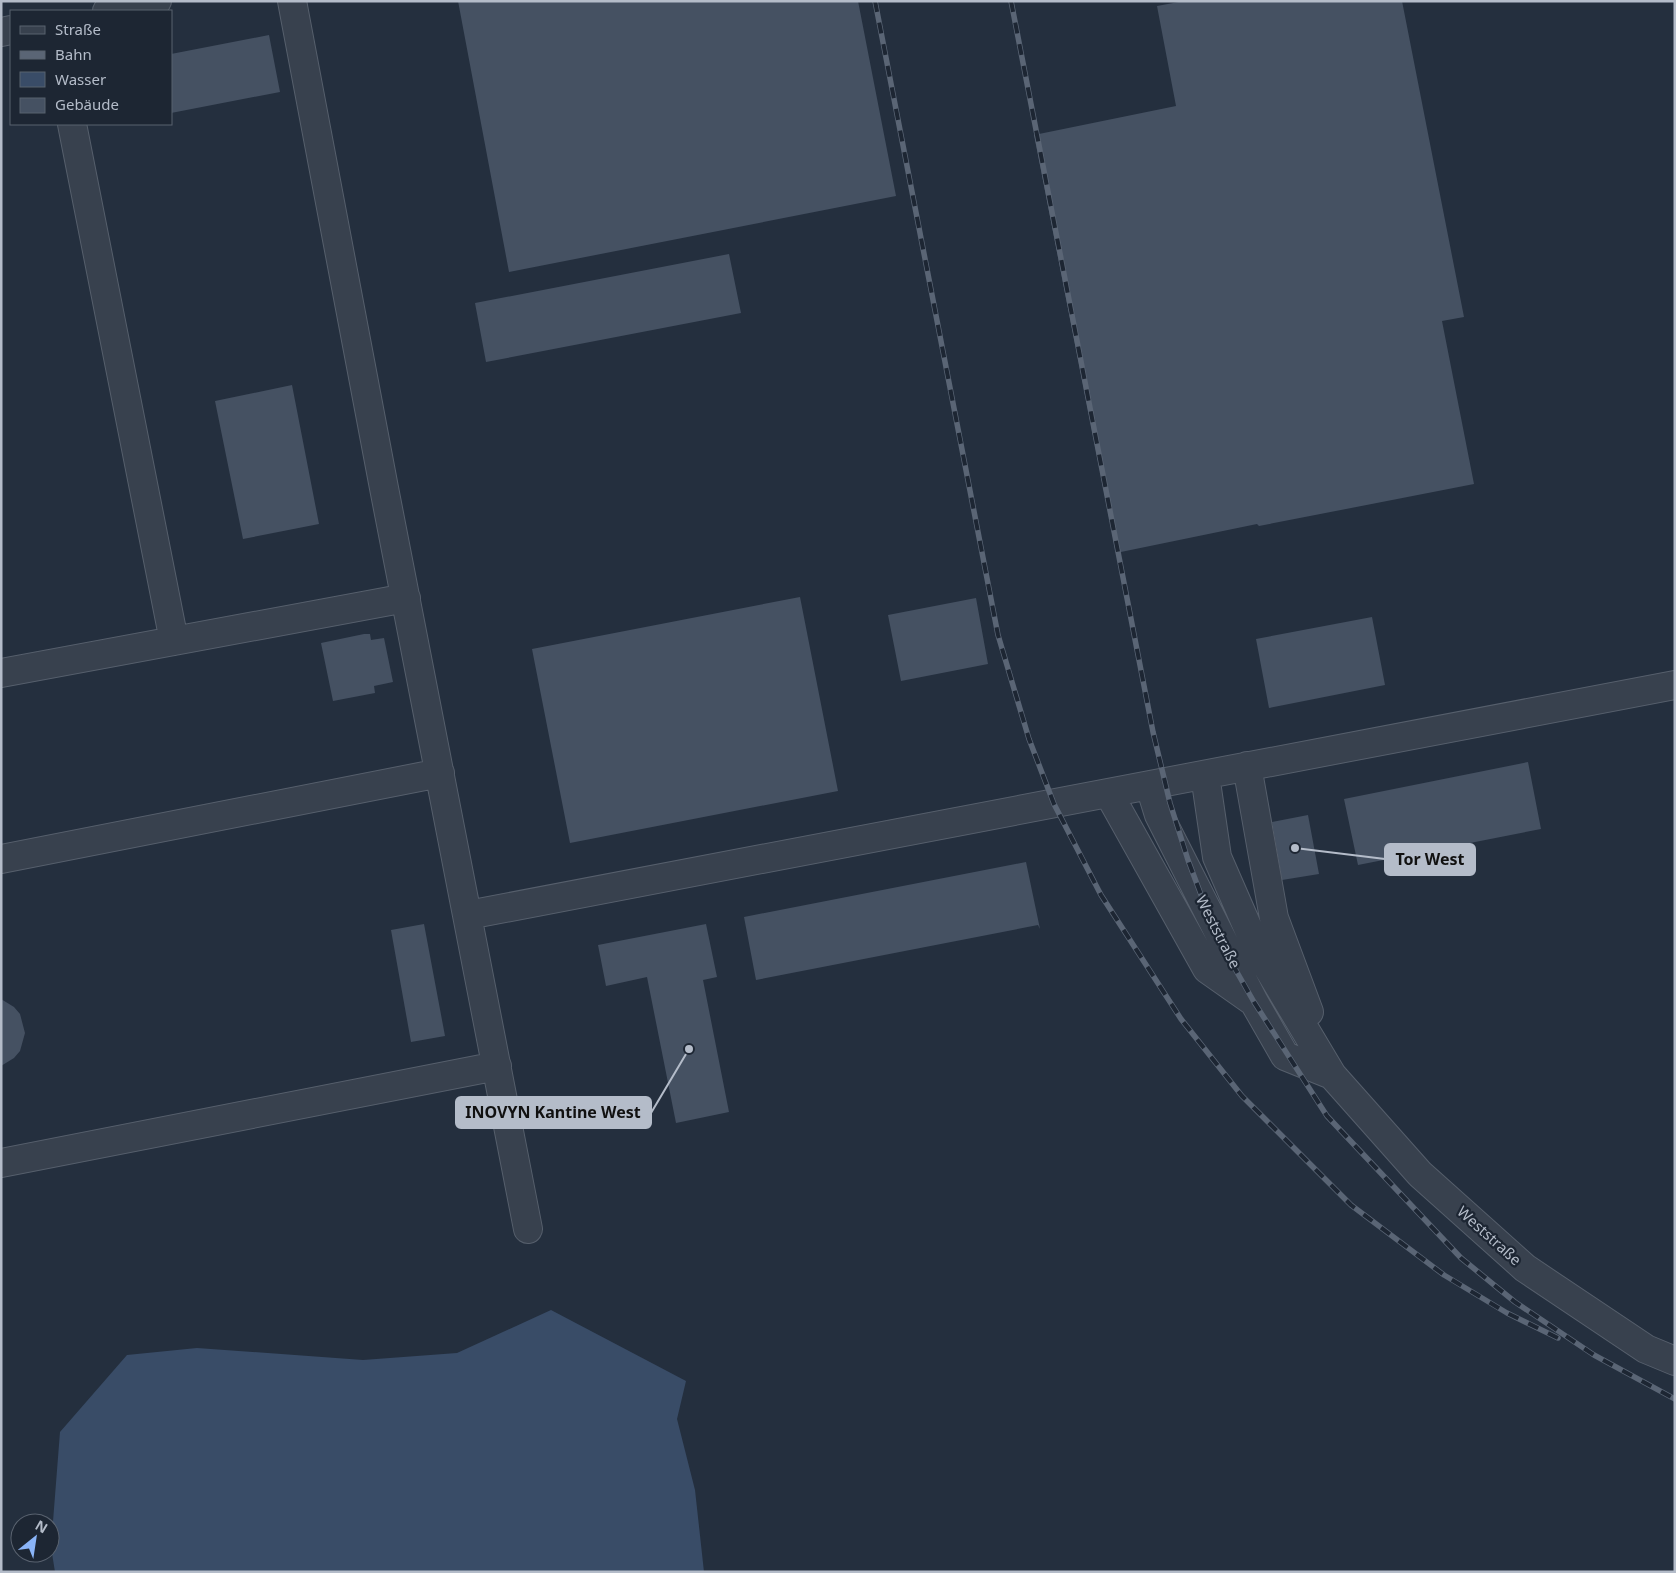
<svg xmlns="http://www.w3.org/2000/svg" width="1676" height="1573" viewBox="0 0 1676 1573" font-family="'Noto Sans',sans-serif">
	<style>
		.water { fill: #394c67 }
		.building { fill: #455162 }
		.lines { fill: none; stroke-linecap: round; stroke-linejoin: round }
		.minor-casing { stroke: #565f6c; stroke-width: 30 }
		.minor { stroke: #38414e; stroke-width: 28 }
		.rail-casing { stroke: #5a6575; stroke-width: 5.5 }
		.rail { stroke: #1d2633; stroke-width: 4; stroke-dasharray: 11; stroke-linecap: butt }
		.labels { text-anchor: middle; stroke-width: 4.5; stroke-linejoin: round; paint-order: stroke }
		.street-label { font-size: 15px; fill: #b4bcc9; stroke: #1d2633 }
		.leader { fill: none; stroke: #b4bcc9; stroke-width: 2 }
		.callout-dot { fill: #b4bcc9; stroke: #1d2633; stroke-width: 2 }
		.callout { fill: #b4bcc9; stroke: #b4bcc9; stroke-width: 2 }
		.callout-label { font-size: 16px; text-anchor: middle; font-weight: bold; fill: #111 }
	</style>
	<rect width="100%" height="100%" fill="#242f3e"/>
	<path class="water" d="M 551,1310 L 686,1381 L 677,1419 L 695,1490 L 704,1572 L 55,1572 L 51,1547 L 60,1432 L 127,1355 L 197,1348 L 363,1360 L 457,1353 Z"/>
	<path class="building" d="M 458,1 L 858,1 L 896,196 L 509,272 Z
		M 1184,1 L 1402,1 L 1464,317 L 1442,321 L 1474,484 L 1259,526 L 1257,524 L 1116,553 L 1034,135 L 1176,106 L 1157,6 Z
		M 269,35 L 280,92 L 171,113 L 171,54 Z
		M 729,254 L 741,313 L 486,362 L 475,303 Z
		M 292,385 L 319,524 L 243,539 L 215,401 Z
		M 800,597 L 838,791 L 570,843 L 532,649 Z
		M 976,598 L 988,664 L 901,681 L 888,615 Z
		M 1372,617 L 1385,685 L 1269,708 L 1256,639 Z
		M 364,634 L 370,634 L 371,640 L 384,638 L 393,682 L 374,686 L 375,693 L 333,701 L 321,643 Z
		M 1528,762 L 1541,829 L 1358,865 L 1344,799 Z
		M 1308,815 L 1319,874 L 1282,880 L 1272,822 Z
		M 1026,862 L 1040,929 L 1038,925 L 756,980 L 744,917 Z
		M 424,924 L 445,1036 L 411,1042 L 391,930 Z
		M 706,924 L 717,977 L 703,980 L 729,1112 L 676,1123 L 647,977 L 606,986 L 598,945 Z
		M 1,999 L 14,1007 L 20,1014 L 25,1033 L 20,1051 L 14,1058 L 1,1066 Z"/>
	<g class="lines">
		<defs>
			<path id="minor" d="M 292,1 L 384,488 L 528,1229
				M 107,11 L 157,1
				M 1,32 L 11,30
				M 72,124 L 174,641
				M 1,673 L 406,598
				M 1247,766 L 1274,918 L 1309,1012
				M 1205,775 L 1217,857 L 1258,951 L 1332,1075 L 1420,1174 L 1525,1268 L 1646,1349 L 1675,1361
				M 1150,786 L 1159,815 L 1254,1002 L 1285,1056 L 1332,1075
				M 1109,794 L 1207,969 L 1251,1000
				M 1,859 L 440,773
				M 468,915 L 1675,685
				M 1,1163 L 497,1066"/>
		</defs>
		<use href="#minor" class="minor-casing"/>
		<use href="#minor" class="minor"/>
		<defs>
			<path id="rail" d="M 875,1 L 998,635 L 1029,739 L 1054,804 L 1101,895 L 1181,1019 L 1242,1096 L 1351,1205 L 1444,1275 L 1507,1313 L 1558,1338
				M 1011,1 L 1153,732 L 1170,803 L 1188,860 L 1206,908 L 1234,967 L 1254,1002 L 1327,1116 L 1461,1258 L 1515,1302 L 1594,1355 L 1675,1399"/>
		</defs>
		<use href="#rail" class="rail-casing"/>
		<use href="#rail" class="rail"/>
	</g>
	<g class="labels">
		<g class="street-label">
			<text transform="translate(1218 932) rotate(63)" y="5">Weststraße</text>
			<text transform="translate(1489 1236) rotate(42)" y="5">Weststraße</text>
		</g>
	</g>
	<path class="leader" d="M1295 848L1385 859M689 1049L651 1113"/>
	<g class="callout-dot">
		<circle cx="1295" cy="848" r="5"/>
		<circle cx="689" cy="1049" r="5"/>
	</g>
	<g class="callout">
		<rect x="1385" y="844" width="90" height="31" rx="5"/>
		<rect x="456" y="1097" width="195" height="31" rx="5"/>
	</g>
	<g class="callout-label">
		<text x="1430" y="865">Tor West</text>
		<text x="553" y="1118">INOVYN Kantine West</text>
	</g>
	<rect width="1676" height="1573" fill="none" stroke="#b4bcc9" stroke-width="5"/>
	<rect x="10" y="10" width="162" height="115" fill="#1d2633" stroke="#59626f"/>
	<rect x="20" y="26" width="25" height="8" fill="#38414e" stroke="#59626f"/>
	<text x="55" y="35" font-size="15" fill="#b4bcc9">Straße</text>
	<rect x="20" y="51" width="25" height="8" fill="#5a6575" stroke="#59626f"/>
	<text x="55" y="60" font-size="15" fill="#b4bcc9">Bahn</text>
	<rect x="20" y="72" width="25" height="15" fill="#394c67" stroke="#59626f"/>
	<text x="55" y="85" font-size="15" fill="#b4bcc9">Wasser</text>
	<rect x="20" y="98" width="25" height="15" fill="#455162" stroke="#59626f"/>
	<text x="55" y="110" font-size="15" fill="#b4bcc9">Gebäude</text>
	<g transform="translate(35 1538) rotate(30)"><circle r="24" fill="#1d2633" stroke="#59626f"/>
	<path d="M0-4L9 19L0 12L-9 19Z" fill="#8ab4f8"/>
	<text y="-8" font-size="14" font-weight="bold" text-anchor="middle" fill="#b4bcc9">N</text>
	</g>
</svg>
